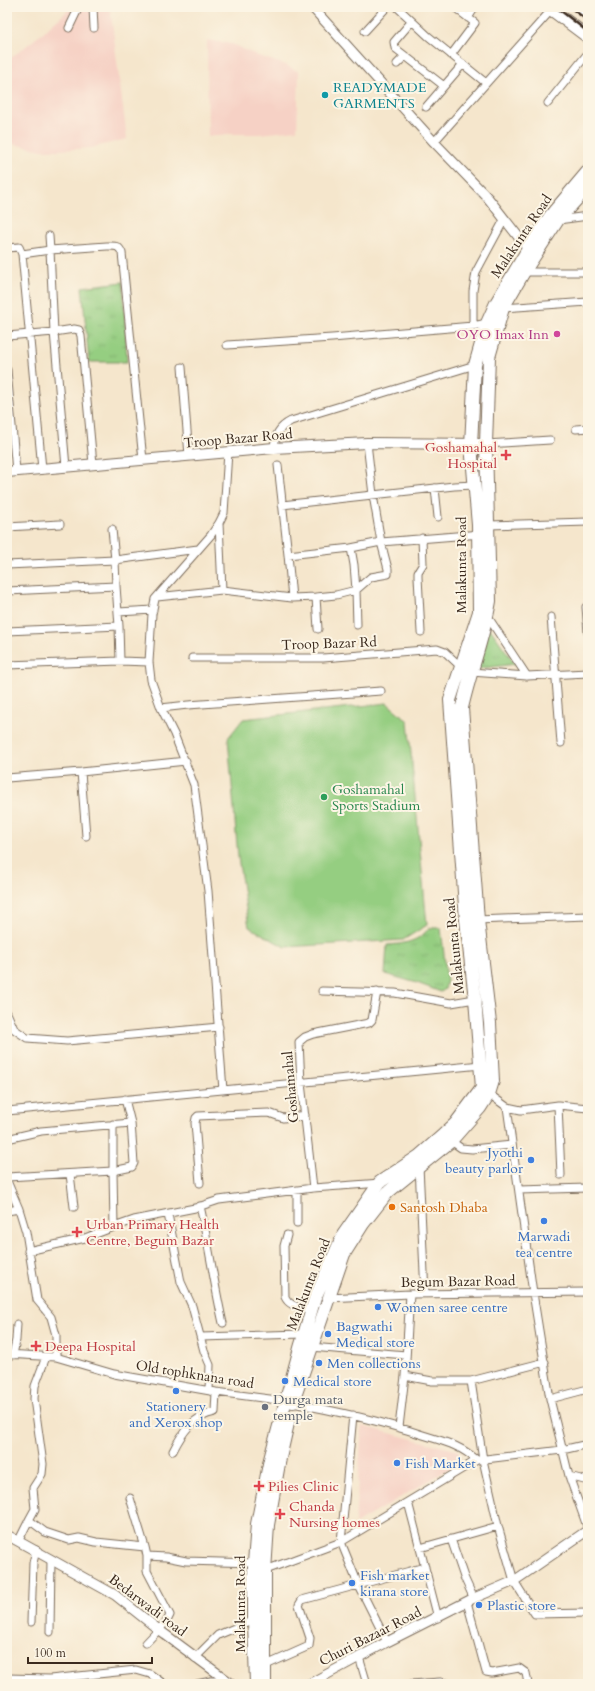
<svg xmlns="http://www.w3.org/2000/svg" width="595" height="1691" viewBox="0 0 595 1691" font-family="Cardo,serif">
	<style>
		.built { fill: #f6d1c5 }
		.grass { fill: url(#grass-tufts); stroke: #687c50 }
		.pitch { fill: #95ce81; stroke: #687c50 }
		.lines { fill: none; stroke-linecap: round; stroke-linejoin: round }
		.minor-casing { stroke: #7c6c5b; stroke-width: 9 }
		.tertiary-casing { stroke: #7c6c5b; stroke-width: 11 }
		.secondary-casing { stroke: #7c6c5b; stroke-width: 12 }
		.primary-casing { stroke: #7c6c5b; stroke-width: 14 }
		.trunk-casing { stroke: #7c6c5b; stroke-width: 14 }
		.minor { stroke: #fff; stroke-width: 7 }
		.tertiary { stroke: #fff; stroke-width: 9 }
		.secondary { stroke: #fff; stroke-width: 10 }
		.primary { stroke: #fff; stroke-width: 12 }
		.trunk { stroke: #fff; stroke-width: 12 }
		.rail { stroke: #3b2a1e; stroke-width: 2.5 }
		.culture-dot { fill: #0f9aa8; stroke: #fcf5e5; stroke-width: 1.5 }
		.hotel-dot { fill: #d1479c; stroke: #fcf5e5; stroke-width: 1.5 }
		.health-dot { fill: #e0444e; stroke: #fcf5e5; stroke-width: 1.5 }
		.leisure-dot { fill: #2e9e5b; stroke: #fcf5e5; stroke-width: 1.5 }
		.shop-dot { fill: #3f7fe0; stroke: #fcf5e5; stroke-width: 1.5 }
		.food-dot { fill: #e8710a; stroke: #fcf5e5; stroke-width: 1.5 }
		.worship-dot { fill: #6b7280; stroke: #fcf5e5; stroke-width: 1.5 }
		.labels { text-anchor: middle; stroke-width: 4; stroke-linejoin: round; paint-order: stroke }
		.culture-label { font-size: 14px; fill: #0d838f; stroke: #fcf5e5; text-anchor: start }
		.street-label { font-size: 14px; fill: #3b2a1e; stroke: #fcf5e5 }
		.hotel-label { font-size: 14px; fill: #b23c85; stroke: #fcf5e5; text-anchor: end }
		.health-label { font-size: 14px; fill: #be3a42; stroke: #fcf5e5; text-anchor: start }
		.leisure-label { font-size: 14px; fill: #27864d; stroke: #fcf5e5; text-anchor: start }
		.shop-label { font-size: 14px; fill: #366cbe; stroke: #fcf5e5; text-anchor: start }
		.food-label { font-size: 14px; fill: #c56008; stroke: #fcf5e5; text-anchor: start }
		.worship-label { font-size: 14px; fill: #5b616d; stroke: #fcf5e5; text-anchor: start }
	</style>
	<defs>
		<pattern id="grass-tufts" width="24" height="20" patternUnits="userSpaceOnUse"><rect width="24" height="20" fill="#95ce81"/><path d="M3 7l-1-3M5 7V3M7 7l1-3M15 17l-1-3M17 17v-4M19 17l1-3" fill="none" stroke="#81b16f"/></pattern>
	</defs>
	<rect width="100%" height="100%" fill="#fcf5e5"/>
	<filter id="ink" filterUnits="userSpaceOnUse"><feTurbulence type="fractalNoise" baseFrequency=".025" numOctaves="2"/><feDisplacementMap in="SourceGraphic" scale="8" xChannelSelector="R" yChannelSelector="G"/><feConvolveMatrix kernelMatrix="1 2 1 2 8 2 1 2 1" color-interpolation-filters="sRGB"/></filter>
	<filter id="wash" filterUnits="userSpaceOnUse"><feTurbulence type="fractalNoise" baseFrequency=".012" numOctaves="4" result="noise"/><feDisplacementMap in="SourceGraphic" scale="16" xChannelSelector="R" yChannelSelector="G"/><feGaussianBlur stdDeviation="0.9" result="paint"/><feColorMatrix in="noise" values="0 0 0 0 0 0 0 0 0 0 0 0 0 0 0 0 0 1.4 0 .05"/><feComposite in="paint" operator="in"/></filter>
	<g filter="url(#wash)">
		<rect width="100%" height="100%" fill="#f5e6cc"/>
		<path class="built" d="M 72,7 L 110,7 L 127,139 L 90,148 L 61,150 L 42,150 L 8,143 L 7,61 L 39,36 Z
			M 207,40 L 232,44 L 258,56 L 286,65 L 299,72 L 297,130 L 259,134 L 229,134 L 208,136 Z
			M 362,1426 L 459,1451 L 459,1463 L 355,1524 Z"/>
		<path class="grass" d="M 123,282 L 127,362 L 89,362 L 82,287 Z
			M 489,627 L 515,664 L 476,669 Z
			M 429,928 L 441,928 L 447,981 L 445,989 L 441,992 L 417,983 L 385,974 L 387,945 C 403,944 419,942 429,928 Z"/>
		<path class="pitch" d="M 387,703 L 408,721 L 427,925 L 403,940 L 285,947 L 249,927 L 238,857 L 228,738 L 243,719 Z"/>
	</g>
	<g filter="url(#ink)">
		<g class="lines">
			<defs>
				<path id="minor" d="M 93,7 L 94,28
					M 397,7 L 428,36 L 486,83
					M 468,18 L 475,7
					M 412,21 L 394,42 L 395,48 L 444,86
					M 69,28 L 79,7
					M 365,31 L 387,7
					M 451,55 L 475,23 L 454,7
					M 397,64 L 405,56
					M 548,103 L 588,53
					M 426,107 L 463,64
					M 434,142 L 553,8
					M 558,220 L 588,216
					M 7,248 L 19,247 L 22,254 L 42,469
					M 22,254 L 50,250 L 49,236
					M 524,272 L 588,272
					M 503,308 L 588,302
					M 473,326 L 473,291 L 476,272 L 504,220
					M 7,336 L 54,332 L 50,250 L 107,246 C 115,246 119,245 122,253 L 143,460
					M 227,345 L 332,338 L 473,326 L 487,323
					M 182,367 L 189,456
					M 7,370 L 16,471
					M 576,429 L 588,428
					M 486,444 L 550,440
					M 274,448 C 275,435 279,427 291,421 L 475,365
					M 278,465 L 288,555
					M 66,467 L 54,332 L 74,329 L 79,330 L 81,336 L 93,464
					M 435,488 L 438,517
					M 282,505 L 454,486 L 475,485
					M 489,525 L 588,522
					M 7,527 L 60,524
					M 112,529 L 115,560 L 198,549
					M 351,548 L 381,542 L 373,495 L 367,443
					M 7,565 L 115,560 L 116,586
					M 222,590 L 292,598 L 316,597 L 318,629
					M 356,590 L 371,577 L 388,574 L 388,569 L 381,542 L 481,534
					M 7,591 L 116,586 L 119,626
					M 157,597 L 222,590 L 219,523
					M 316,597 L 336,595 L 356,590 L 357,625
					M 292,598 L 288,555 L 351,548 L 354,565 L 356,590
					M 586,607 L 588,633
					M 118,612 L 153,610
					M 486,614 L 527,676
					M 551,617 L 561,743
					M 7,631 L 119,626 L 120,661
					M 421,632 L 418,577 L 418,572 L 423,564 L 422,538
					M 192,658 L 323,658 L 437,649 L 445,652 L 460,666
					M 7,665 L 120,661 L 149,662
					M 471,672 L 527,676 L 588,673
					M 161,708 L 188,705 L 381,691
					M 81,772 L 86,836
					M 7,778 L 81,772 L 186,761
					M 476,920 L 588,916
					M 322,991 L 395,993 L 451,1003 L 475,999
					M 7,1013 L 14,1029 L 27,1038 L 67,1041 L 219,1027
					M 223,1090 L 208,891 L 194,785 L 174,734 L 161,708 L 151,680 L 149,662 L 152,614 L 155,599 L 211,535 L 219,523 L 224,513 L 228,452
					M 489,1094 L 507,1107 L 521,1110 L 558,1105 L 588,1108
					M 125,1099 L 131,1123 L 134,1163 L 132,1167 L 113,1171 L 114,1227 L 134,1220 L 195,1208 L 219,1200 L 313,1188 L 381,1183
					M 558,1105 L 561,1175
					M 507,1107 L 533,1293 L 550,1399 L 569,1476 L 588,1529
					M 7,1111 L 481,1065
					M 7,1139 L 41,1131 L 131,1123
					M 451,1141 L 461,1148 L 472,1149 L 512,1145
					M 419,1166 L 425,1294
					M 70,1174 L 74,1207
					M 7,1177 L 113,1171 L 113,1124
					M 7,1181 L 19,1209 L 26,1232 L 37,1300 L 51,1317 L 56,1335 L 56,1357
					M 200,1183 L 195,1123 L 196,1118 L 198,1116 L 269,1113 L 283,1118 L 305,1115
					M 313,1188 L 301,1083 L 299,1042 L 305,1037 L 313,1034 L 369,1023 L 372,1020 L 377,992
					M 519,1190 L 588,1188
					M 297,1191 L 297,1223
					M 200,1206 C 209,1245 214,1284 223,1323
					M 7,1211 L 19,1209
					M 168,1214 L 181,1282 L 192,1306 L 204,1351 L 210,1365 L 209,1390
					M 287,1235 L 284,1246 L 285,1297 C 290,1308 302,1306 312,1311
					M 28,1251 L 85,1238 L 114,1227
					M 328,1298 L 410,1294 L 588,1292
					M 201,1337 L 304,1334
					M 311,1347 L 406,1355
					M 7,1354 L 56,1357 L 114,1374 L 216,1392 L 285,1401
					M 13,1355 L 16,1340 L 17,1324
					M 46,1357 L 35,1386 L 34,1399 L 43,1464 L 42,1474 L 33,1488 L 35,1509 L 29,1520 L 45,1532 L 69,1540 L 79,1538 L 96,1542 L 145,1547 L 130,1498
					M 405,1376 L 432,1381 L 471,1381 L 545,1362
					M 471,1381 L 483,1460 L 498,1526 L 514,1581 L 535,1614 L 588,1613
					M 550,1399 L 588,1389
					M 292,1403 C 337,1411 380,1421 423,1435 C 445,1442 458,1444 477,1460
					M 353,1415 L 341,1542 L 358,1584 L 387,1642
					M 399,1427 L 405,1376 L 410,1294
					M 173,1451 C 182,1433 193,1416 215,1412 L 216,1392
					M 569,1476 L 588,1481
					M 408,1502 L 438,1618
					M 451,1539 L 464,1577 L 474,1599
					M 19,1540 L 29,1520
					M 145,1547 L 147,1556 L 166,1557 L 186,1561 L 254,1563
					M 420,1548 L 498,1526
					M 263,1571 L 341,1542 L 477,1460 L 562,1450 L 588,1444
					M 467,1602 L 486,1672 L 492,1673 L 519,1668 L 526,1673 L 528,1684
					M 31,1622 L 33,1563 L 36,1550
					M 50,1632 L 51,1559
					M 146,1643 L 167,1621 L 170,1615 L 147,1571 L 147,1556
					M 359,1657 L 367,1684
					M 195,1658 L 218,1635 L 254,1620
					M 264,1666 L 309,1646 L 310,1638 L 299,1605 L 302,1600 L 425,1567
					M 7,1678 L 50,1679 L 136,1670 L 150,1674 L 164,1684
					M 197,1684 L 211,1681 L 227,1681
					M 411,1684 L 440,1682 L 449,1684"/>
				<path id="tertiary" d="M 312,7 L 434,142 L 488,198 L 528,249
					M 7,1535 L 115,1595 L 159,1630 L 232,1684
					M 309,1684 L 387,1642 L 472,1599 L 514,1581 L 588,1530"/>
				<path id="secondary" d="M 7,472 L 274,448 L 367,443 L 486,444"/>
				<path id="primary" d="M 293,1402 L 344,1254 L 363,1224 L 388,1192 L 451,1141 L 480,1108 L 489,1094 L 493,1081 L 490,1023 L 478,920 L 462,708 C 470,672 484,637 490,601 L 486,444 L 489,357 L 503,308 L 524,272 L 558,220 L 588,187
					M 256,1684 L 254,1620 L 254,1563 L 257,1524 L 270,1459 L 300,1348 L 315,1298 L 343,1235 L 380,1182 L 419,1156 L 443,1135 L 455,1124 L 482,1088 L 475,999 L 466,920 L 450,700 L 479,612 L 478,525 L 471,445 L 475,365 L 487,323 L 496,303 L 528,249 L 550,216 L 588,171
					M 265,1684 L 265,1571 L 268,1525 L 280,1458 L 289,1419"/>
				<path id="trunk" d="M 548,7 L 588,37
					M 579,7 L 588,13"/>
			</defs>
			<use href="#minor" class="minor-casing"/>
			<use href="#tertiary" class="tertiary-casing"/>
			<use href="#secondary" class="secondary-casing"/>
			<use href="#primary" class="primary-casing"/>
			<use href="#trunk" class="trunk-casing"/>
			<use href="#minor" class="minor"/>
			<use href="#tertiary" class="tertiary"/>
			<use href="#secondary" class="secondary"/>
			<use href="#primary" class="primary"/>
			<use href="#trunk" class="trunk"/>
			<path class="rail" d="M 556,7 L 588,32
				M 570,7 L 588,21"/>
		</g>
	</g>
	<circle class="culture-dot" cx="325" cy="95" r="4"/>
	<circle class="hotel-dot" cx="557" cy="334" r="4"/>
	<g class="health-dot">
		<path d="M504 449h4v4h4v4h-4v4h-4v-4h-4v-4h4z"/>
		<path d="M75 1226h4v4h4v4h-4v4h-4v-4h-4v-4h4z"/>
		<path d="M34 1340h4v4h4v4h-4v4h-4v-4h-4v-4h4z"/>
		<path d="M257 1480h4v4h4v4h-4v4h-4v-4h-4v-4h4z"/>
		<path d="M278 1508h4v4h4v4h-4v4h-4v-4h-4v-4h4z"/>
	</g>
	<circle class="leisure-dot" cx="324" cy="797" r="4"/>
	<g class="shop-dot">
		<circle cx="531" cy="1160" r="4"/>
		<circle cx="544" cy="1221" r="4"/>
		<circle cx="378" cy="1307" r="4"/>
		<circle cx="328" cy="1334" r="4"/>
		<circle cx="319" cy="1363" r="4"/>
		<circle cx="285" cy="1381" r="4"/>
		<circle cx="176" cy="1391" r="4"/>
		<circle cx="397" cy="1463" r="4"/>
		<circle cx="352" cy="1583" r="4"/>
		<circle cx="479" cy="1605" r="4"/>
	</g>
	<circle class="food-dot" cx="392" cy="1207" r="4"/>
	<circle class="worship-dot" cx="265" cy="1407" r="4"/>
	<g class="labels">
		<g class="culture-label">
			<text x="333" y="92">READYMADE<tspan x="333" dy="16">GARMENTS</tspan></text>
		</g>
		<g class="street-label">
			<text transform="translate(521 236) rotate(-56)" y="5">Malakunta Road</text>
			<text transform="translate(238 438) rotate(-5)" y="5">Troop Bazar Road</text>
			<text transform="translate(461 565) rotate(-90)" y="5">Malakunta Road</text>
			<text transform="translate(329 643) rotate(-2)" y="5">Troop Bazar Rd</text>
			<text transform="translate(454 946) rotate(-96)" y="5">Malakunta Road</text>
			<text transform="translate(290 1087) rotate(-95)" y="5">Goshamahal</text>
			<text transform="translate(458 1281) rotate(-1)" y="5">Begum Bazar Road</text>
			<text transform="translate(308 1284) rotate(-69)" y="5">Malakunta Road</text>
			<text transform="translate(195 1374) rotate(9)" y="5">Old tophknana road</text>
			<text transform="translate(240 1604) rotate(-90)" y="5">Malakunta Road</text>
			<text transform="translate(148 1605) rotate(37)" y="5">Bedarwadi road</text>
			<text transform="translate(370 1636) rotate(-27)" y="5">Churi Bazaar Road</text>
		</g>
		<g class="hotel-label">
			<text x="549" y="339">OYO Imax Inn</text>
		</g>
		<g class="health-label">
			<text x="497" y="452" text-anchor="end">Goshamahal<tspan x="497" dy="16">Hospital</tspan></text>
			<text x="86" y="1229">Urban Primary Health<tspan x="86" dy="16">Centre, Begum Bazar</tspan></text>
			<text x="45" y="1351">Deepa Hospital</text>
			<text x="268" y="1491">Pilies Clinic</text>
			<text x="289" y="1511">Chanda<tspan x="289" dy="16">Nursing homes</tspan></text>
		</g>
		<g class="leisure-label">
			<text x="332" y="794">Goshamahal<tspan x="332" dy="16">Sports Stadium</tspan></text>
		</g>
		<g class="shop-label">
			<text x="523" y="1157" text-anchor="end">Jyothi<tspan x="523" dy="16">beauty parlor</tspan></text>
			<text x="544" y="1241" text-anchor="middle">Marwadi<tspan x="544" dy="16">tea centre</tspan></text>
			<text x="386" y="1312">Women saree centre</text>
			<text x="336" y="1331">Bagwathi<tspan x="336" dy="16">Medical store</tspan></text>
			<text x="327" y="1368">Men collections</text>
			<text x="293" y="1386">Medical store</text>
			<text x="176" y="1411" text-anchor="middle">Stationery<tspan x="176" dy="16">and Xerox shop</tspan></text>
			<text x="405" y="1468">Fish Market</text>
			<text x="360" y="1580">Fish market<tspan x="360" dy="16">kirana store</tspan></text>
			<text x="487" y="1610">Plastic store</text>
		</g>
		<g class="food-label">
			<text x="400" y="1212">Santosh Dhaba</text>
		</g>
		<g class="worship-label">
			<text x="273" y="1404">Durga mata<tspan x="273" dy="16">temple</tspan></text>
		</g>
	</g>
	<rect width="595" height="1691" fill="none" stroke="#fcf5e5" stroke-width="24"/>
	<path d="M28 1657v6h124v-6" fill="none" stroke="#3b2a1e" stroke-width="2"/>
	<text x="34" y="1657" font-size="12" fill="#3b2a1e" stroke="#fcf5e5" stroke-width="3" paint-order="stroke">100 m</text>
</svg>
